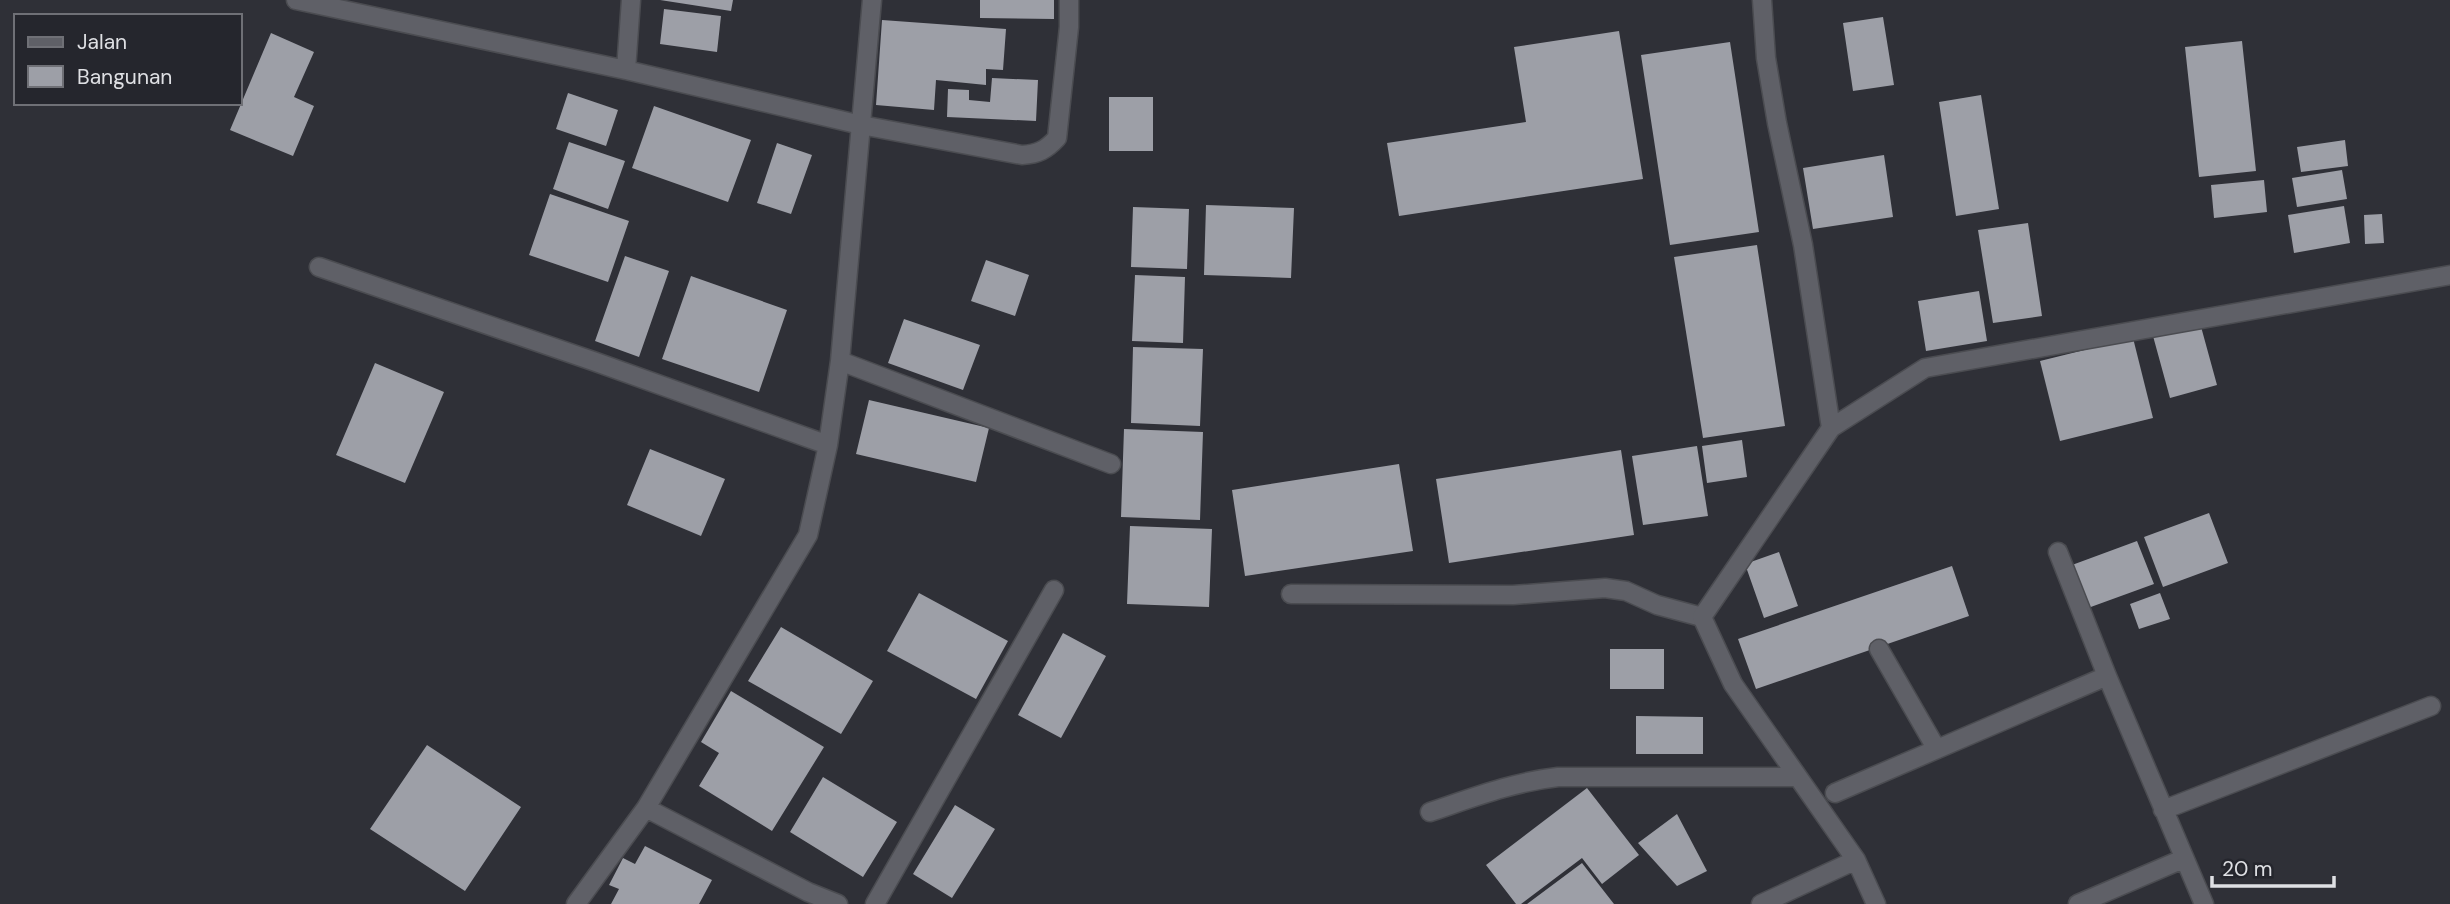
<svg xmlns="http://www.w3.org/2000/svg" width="2450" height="904" viewBox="0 0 2450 904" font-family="'DM Sans',sans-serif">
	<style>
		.building { fill: #9d9fa7 }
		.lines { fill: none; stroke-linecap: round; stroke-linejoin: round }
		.lane-casing { stroke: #4b4c51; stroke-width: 21 }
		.street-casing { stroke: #4b4c51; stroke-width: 21 }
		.lane { stroke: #5f6067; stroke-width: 18 }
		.street { stroke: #5f6067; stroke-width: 18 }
	</style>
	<rect width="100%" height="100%" fill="#2f3037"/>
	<path class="building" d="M 660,0 L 733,0 L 731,11 Z
		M 980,0 L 1054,0 L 1054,19 L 980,18 Z
		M 664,9 L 721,16 L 717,52 L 660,44 Z
		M 1883,17 L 1894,85 L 1853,91 L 1843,23 Z
		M 882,20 L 1006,29 L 1003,70 L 986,69 L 986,85 L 936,80 L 934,110 L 876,105 Z
		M 1619,31 L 1643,179 L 1399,216 L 1387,143 L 1526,122 L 1514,47 Z
		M 271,33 L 314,52 L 294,97 L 314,106 L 293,156 L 230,130 Z
		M 2242,41 L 2256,171 L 2199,177 L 2185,47 Z
		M 1730,42 L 1759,232 L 1670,245 L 1641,55 Z
		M 992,78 L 1038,80 L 1036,121 L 947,117 L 948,89 L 969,90 L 969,100 L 990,102 Z
		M 568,93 L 618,110 L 606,146 L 556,129 Z
		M 1981,95 L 1999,209 L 1956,216 L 1939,102 Z
		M 1109,97 L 1153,97 L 1153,151 L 1109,151 Z
		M 654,106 L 751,140 L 728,202 L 632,168 Z
		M 2345,140 L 2348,166 L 2301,172 L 2297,147 Z
		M 569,142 L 625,161 L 608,209 L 553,189 Z
		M 777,143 L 812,155 L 791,214 L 757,203 Z
		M 1884,155 L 1893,217 L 1813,229 L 1803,168 Z
		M 2342,170 L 2347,199 L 2297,207 L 2292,178 Z
		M 2264,180 L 2267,212 L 2214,218 L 2211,185 Z
		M 550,194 L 629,221 L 608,282 L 529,255 Z
		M 1206,205 L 1294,208 L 1291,278 L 1204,275 Z
		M 2344,206 L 2350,243 L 2294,253 L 2288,215 Z
		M 1133,207 L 1189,209 L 1187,269 L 1131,267 Z
		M 2382,214 L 2384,243 L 2365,244 L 2364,215 Z
		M 2028,223 L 2042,316 L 1993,323 L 1978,230 Z
		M 1757,245 L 1785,426 L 1703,438 L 1674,257 Z
		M 625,256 L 669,271 L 639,357 L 595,341 Z
		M 986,260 L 1029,275 L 1015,316 L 971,301 Z
		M 1135,275 L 1185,277 L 1183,343 L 1132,341 Z
		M 691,276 L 787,310 L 759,392 L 662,359 Z
		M 1979,291 L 1987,341 L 1926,351 L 1918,301 Z
		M 904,319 L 980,345 L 963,390 L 888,363 Z
		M 2200,323 L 2217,385 L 2170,398 L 2153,336 Z
		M 2133,338 L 2153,418 L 2060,441 L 2040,361 Z
		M 1133,347 L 1203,349 L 1200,426 L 1131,423 Z
		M 375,363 L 444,392 L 405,483 L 336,455 Z
		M 869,400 L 989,428 L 976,482 L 856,454 Z
		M 1124,429 L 1203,432 L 1200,520 L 1121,517 Z
		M 1742,440 L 1747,477 L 1707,483 L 1702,446 Z
		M 1697,446 L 1708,516 L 1643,525 L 1632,456 Z
		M 650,449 L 725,479 L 701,536 L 627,505 Z
		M 1621,450 L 1634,535 L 1449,563 L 1436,479 Z
		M 1399,464 L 1413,551 L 1245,576 L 1232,490 Z
		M 2209,513 L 2228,563 L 2163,587 L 2144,537 Z
		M 1130,526 L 1212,529 L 1209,607 L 1127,604 Z
		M 2137,541 L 2154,584 L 2088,608 L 2072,565 Z
		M 1779,552 L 1798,606 L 1764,618 L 1745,564 Z
		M 1952,566 L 1969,616 L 1756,689 L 1738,639 Z
		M 919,593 L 1008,641 L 976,699 L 887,651 Z
		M 2160,593 L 2170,619 L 2139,629 L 2130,604 Z
		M 781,627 L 873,681 L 841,734 L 748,681 Z
		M 1063,633 L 1106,656 L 1061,738 L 1018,715 Z
		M 1610,649 L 1664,649 L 1664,689 L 1610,689 Z
		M 731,691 L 824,747 L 772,831 L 699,786 L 719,753 L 701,742 Z
		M 1636,716 L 1703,717 L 1703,754 L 1636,754 Z
		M 427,745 L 521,807 L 465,891 L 370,829 Z
		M 823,777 L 897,822 L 863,877 L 790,832 Z
		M 1587,788 L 1639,855 L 1602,884 L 1582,858 L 1521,904 L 1516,904 L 1486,865 Z
		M 955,805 L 995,829 L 952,898 L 913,874 Z
		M 1677,814 L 1707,871 L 1677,886 L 1638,843 Z
		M 645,846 L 712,880 L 699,904 L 611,904 L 619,889 L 609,885 L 623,858 L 635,864 Z
		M 1582,863 L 1614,904 L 1527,904 Z"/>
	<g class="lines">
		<defs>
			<path id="lane" d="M 1291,594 L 1513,595 L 1605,588 L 1626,591 L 1657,605 L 1702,617"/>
			<path id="street" d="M 296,0 L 626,70 L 861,125 L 1022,155 C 1038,154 1046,150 1057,138 L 1069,27 L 1069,0
				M 1762,0 L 1766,58 L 1777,123 L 1803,245 L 1831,428
				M 626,70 L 631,0
				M 319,267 L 593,361 L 828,445
				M 840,361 L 1111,464
				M 2058,552 L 2107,676 L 2204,904
				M 1879,649 L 1936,748
				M 1835,793 L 2107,676
				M 646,808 L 808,892 L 838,904
				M 2163,810 L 2431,706
				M 1430,812 C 1472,798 1513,782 1558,777 L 1796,777
				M 576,904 L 646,808 L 808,535 L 828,445 L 840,361 L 872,0
				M 875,904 L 1054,590
				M 1761,904 L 1856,860
				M 1876,904 L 1856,860 L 1733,684 L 1702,617 L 1831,428 L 1925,368 L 2450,275
				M 2078,904 L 2183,859"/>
		</defs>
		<use href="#lane" class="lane-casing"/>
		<use href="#street" class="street-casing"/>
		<use href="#lane" class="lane"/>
		<use href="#street" class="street"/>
	</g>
	<rect x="14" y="14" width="228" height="91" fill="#25262d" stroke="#6f7076" stroke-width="2"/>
	<rect x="28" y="37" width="35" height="10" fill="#5f6067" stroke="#6f7076" stroke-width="2"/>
	<text x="77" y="49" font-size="21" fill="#dfe0e4">Jalan</text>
	<rect x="28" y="66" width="35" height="21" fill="#9d9fa7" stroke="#6f7076" stroke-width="2"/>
	<text x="77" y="84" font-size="21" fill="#dfe0e4">Bangunan</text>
	<path d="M2212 876v10h122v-10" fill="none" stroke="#dfe0e4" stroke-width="3.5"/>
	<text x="2222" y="876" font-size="21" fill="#dfe0e4" stroke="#25262d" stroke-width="5" paint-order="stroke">20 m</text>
</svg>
